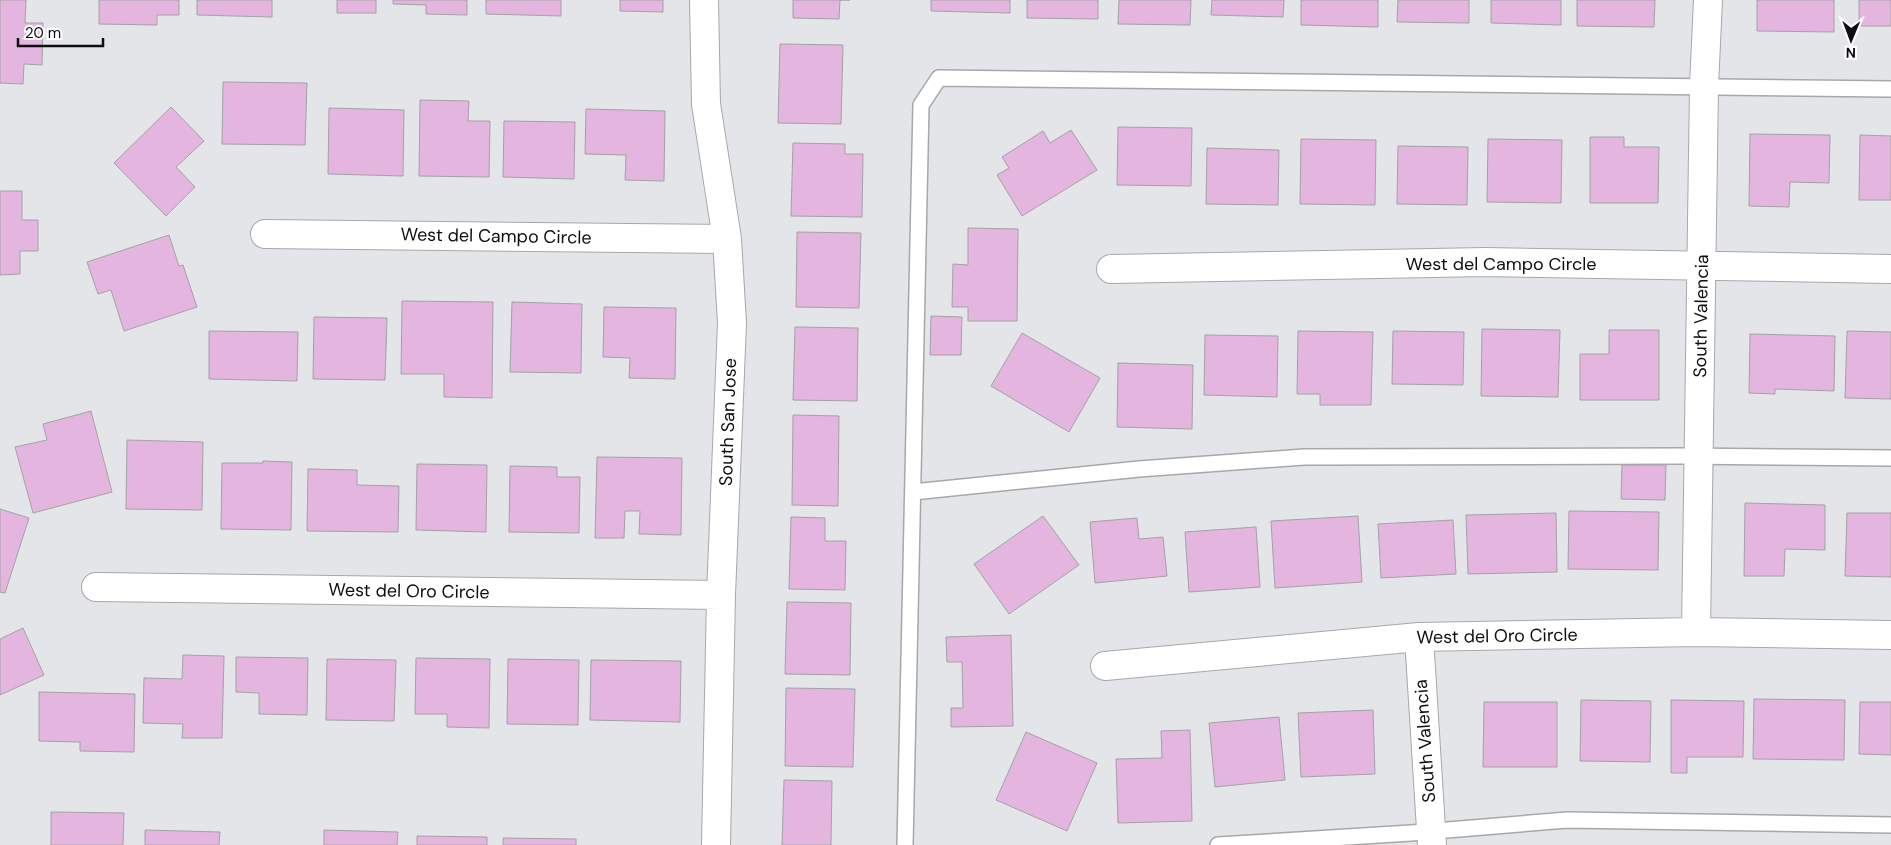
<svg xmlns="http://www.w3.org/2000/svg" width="1891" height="845" viewBox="0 0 1891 845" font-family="'DM Sans',sans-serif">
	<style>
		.building { fill: #e4b5df; stroke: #a4a2a4 }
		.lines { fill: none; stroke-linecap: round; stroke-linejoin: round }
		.service-casing { stroke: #a6a8aa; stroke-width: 18 }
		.minor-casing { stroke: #a6a8aa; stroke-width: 30 }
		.service { stroke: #fff; stroke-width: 15 }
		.minor { stroke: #fff; stroke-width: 28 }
		.labels { text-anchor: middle; stroke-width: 4; stroke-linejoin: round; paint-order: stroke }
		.street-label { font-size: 18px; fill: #0e0e0f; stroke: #fff }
	</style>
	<rect width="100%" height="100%" fill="#e3e5e8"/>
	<path class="building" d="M 0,0 L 26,0 L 25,23 L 43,23 L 42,65 L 24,64 L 23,84 L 0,83 Z
		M 99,0 L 179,0 L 179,15 L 157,15 L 157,25 L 99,24 Z
		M 197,0 L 272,0 L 272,17 L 197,15 Z
		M 337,0 L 376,0 L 376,13 L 337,13 Z
		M 393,0 L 467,0 L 467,15 L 426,14 L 426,5 L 393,4 Z
		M 486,0 L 561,0 L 561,16 L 486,14 Z
		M 620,0 L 663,0 L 663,12 L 620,11 Z
		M 793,0 L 850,0 L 840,0 L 839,19 L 793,18 Z
		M 931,0 L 1010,0 L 1010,13 L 931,11 Z
		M 1027,0 L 1098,0 L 1098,19 L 1027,18 Z
		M 1119,0 L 1191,0 L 1190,25 L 1118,24 Z
		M 1212,0 L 1284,0 L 1283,17 L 1211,15 Z
		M 1301,0 L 1378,0 L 1378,27 L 1301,25 Z
		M 1398,0 L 1469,0 L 1469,23 L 1397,22 Z
		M 1491,0 L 1561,0 L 1561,25 L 1491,23 Z
		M 1577,0 L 1655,0 L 1654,27 L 1577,26 Z
		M 1757,0 L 1834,0 L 1834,32 L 1757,31 Z
		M 1859,0 L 1891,0 L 1891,26 L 1859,26 Z
		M 780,44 L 843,45 L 841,124 L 778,123 Z
		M 223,82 L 307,83 L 305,145 L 222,144 Z
		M 420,100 L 469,101 L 468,121 L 490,121 L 489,177 L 419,176 Z
		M 171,107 L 204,141 L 176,167 L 195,187 L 166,216 L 114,163 Z
		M 329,108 L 404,110 L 403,176 L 328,174 Z
		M 586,109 L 665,111 L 664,181 L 625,180 L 626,155 L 585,154 Z
		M 504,121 L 575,122 L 574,179 L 503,177 Z
		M 1118,127 L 1192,128 L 1191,186 L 1117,185 Z
		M 1071,130 L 1097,170 L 1022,216 L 997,175 L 1009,168 L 1002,157 L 1043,131 L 1050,143 Z
		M 1750,134 L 1830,135 L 1829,183 L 1790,182 L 1789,207 L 1749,206 Z
		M 1860,135 L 1891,136 L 1891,200 L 1859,200 Z
		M 1590,137 L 1624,137 L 1624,147 L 1659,147 L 1658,203 L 1590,203 Z
		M 1301,139 L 1376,140 L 1375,205 L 1300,204 Z
		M 1488,139 L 1562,140 L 1561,203 L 1487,202 Z
		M 793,143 L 845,144 L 845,154 L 863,154 L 862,217 L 791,216 Z
		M 1398,146 L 1468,147 L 1467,205 L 1397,204 Z
		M 1207,148 L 1279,150 L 1278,205 L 1206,204 Z
		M 0,191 L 22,191 L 22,220 L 38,220 L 38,251 L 20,251 L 20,274 L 0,275 Z
		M 968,228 L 1018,229 L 1017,321 L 968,321 L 968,307 L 952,307 L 953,264 L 968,265 Z
		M 797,232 L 861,233 L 859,308 L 796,307 Z
		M 169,235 L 179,266 L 183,265 L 197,307 L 124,331 L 111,290 L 98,294 L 87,262 Z
		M 402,301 L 493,302 L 492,398 L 444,397 L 444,374 L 401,374 Z
		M 512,302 L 582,304 L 581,373 L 510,372 Z
		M 604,307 L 676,308 L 675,379 L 629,378 L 630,358 L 603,357 Z
		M 931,316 L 962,317 L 961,355 L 930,355 Z
		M 314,317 L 387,318 L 385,380 L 313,379 Z
		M 795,327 L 858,328 L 857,401 L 793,400 Z
		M 1482,329 L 1560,330 L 1558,397 L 1481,396 Z
		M 1609,330 L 1659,330 L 1659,400 L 1580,400 L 1580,354 L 1609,354 Z
		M 209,331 L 298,332 L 297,381 L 209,379 Z
		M 1298,331 L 1373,332 L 1371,405 L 1320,405 L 1320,394 L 1297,394 Z
		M 1393,331 L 1464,332 L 1463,385 L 1392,384 Z
		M 1847,331 L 1891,332 L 1891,399 L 1845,398 Z
		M 1022,333 L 1100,378 L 1069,432 L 991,386 Z
		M 1750,334 L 1835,336 L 1834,391 L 1775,389 L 1775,394 L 1749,393 Z
		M 1205,335 L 1278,336 L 1277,397 L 1204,395 Z
		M 1118,363 L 1193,365 L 1192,429 L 1117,427 Z
		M 91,411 L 112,492 L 33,513 L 15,447 L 47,440 L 43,424 Z
		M 793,415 L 839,416 L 838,506 L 792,505 Z
		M 127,440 L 203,442 L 202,510 L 126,509 Z
		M 597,457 L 682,458 L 681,535 L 639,534 L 640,511 L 625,511 L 624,538 L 595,538 Z
		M 263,461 L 292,462 L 291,530 L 221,529 L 222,463 L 263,463 Z
		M 417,464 L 487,465 L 486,532 L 416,530 Z
		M 1622,465 L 1666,465 L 1665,500 L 1621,499 Z
		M 510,466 L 557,467 L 557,477 L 580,477 L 579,533 L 509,532 Z
		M 308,469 L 357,470 L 357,485 L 399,486 L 398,532 L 307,531 Z
		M 1745,503 L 1825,505 L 1825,550 L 1785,549 L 1784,576 L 1744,576 Z
		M 0,509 L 29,518 L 5,593 L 0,592 Z
		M 1569,511 L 1659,512 L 1658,570 L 1568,569 Z
		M 1556,513 L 1557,572 L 1468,574 L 1466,515 Z
		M 1847,513 L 1891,513 L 1891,577 L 1845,576 Z
		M 1043,516 L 1079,565 L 1009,614 L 974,564 Z
		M 1358,516 L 1362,582 L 1275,588 L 1271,521 Z
		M 791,517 L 825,518 L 825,541 L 846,541 L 845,590 L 789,589 Z
		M 1137,518 L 1139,539 L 1163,537 L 1167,576 L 1095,583 L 1090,522 Z
		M 1453,520 L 1456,574 L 1381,578 L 1378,524 Z
		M 1256,527 L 1260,587 L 1189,592 L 1185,532 Z
		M 787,602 L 851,603 L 850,675 L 785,674 Z
		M 23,628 L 44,675 L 0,695 L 0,639 Z
		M 1011,635 L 1013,726 L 951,727 L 951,708 L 963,708 L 962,662 L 947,662 L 946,637 Z
		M 183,655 L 224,656 L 222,738 L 182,738 L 183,724 L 143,723 L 144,678 L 182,679 Z
		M 236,657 L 308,658 L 307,715 L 259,714 L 259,693 L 236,692 Z
		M 416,658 L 490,659 L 489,728 L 447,727 L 447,714 L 415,714 Z
		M 327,659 L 396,660 L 394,721 L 326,720 Z
		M 508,659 L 579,660 L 578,725 L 507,724 Z
		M 591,660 L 681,661 L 680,722 L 590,720 Z
		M 786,688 L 855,689 L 853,767 L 785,766 Z
		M 39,692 L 135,694 L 134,752 L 80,751 L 80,742 L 39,741 Z
		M 1754,699 L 1845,700 L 1844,760 L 1753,759 Z
		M 1581,700 L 1651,701 L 1650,762 L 1580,761 Z
		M 1671,700 L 1744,701 L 1743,757 L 1687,757 L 1687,773 L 1671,773 Z
		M 1484,702 L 1557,702 L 1557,767 L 1483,767 Z
		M 1860,702 L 1891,702 L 1891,755 L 1859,754 Z
		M 1373,710 L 1375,774 L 1301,777 L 1298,713 Z
		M 1279,717 L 1285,780 L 1215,787 L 1209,723 Z
		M 1190,730 L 1192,821 L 1118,823 L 1116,759 L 1162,758 L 1161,731 Z
		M 1026,732 L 1097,763 L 1067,831 L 996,800 Z
		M 784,780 L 832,781 L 831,845 L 782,845 Z
		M 51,812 L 124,813 L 123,845 L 51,845 Z
		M 145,830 L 220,832 L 219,845 L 145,845 Z
		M 324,830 L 398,832 L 397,845 L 324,845 Z
		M 417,836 L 487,837 L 487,845 L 417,845 Z
		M 503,838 L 576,839 L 576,845 L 503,845 Z"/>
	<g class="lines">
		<defs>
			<path id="service" d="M 913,492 L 1139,469 L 1304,457 L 1680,456 L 1891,458
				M 905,845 L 921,105 L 939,78 L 1891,89
				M 1218,845 L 1411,833 L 1567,820 L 1891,825"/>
			<path id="minor" d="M 704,0 L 706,104 L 727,239 L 732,323 L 721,595 L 716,845
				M 265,234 L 727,239
				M 1111,269 L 1486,262 L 1891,269
				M 96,587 L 721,595
				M 1696,632 L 1704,86 L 1708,0
				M 1419,637 L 1432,845
				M 1105,666 L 1419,637 L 1696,632 L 1891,635"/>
		</defs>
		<use href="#service" class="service-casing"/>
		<use href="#minor" class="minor-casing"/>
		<use href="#service" class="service"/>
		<use href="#minor" class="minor"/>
	</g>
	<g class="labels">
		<g class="street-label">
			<text transform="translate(496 236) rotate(1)" y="6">West del Campo Circle</text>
			<text x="1501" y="270">West del Campo Circle</text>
			<text transform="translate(1701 316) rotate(-89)" y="6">South Valencia</text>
			<text transform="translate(728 422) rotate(-88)" y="6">South San Jose</text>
			<text transform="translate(409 591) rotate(1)" y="6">West del Oro Circle</text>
			<text transform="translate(1497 636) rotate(-1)" y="6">West del Oro Circle</text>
			<text transform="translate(1425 741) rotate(-94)" y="6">South Valencia</text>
		</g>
	</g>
	<g transform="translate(1851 40) rotate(181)" stroke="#ffffff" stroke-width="4" paint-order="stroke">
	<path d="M0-4L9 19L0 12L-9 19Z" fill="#0e0e0f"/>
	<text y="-8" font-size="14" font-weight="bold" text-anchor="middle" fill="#0e0e0f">N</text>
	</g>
	<path d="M18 38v8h85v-8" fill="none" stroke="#0e0e0f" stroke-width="2.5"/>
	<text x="25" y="38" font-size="15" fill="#0e0e0f" stroke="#ffffff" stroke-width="4" paint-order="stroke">20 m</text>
</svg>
